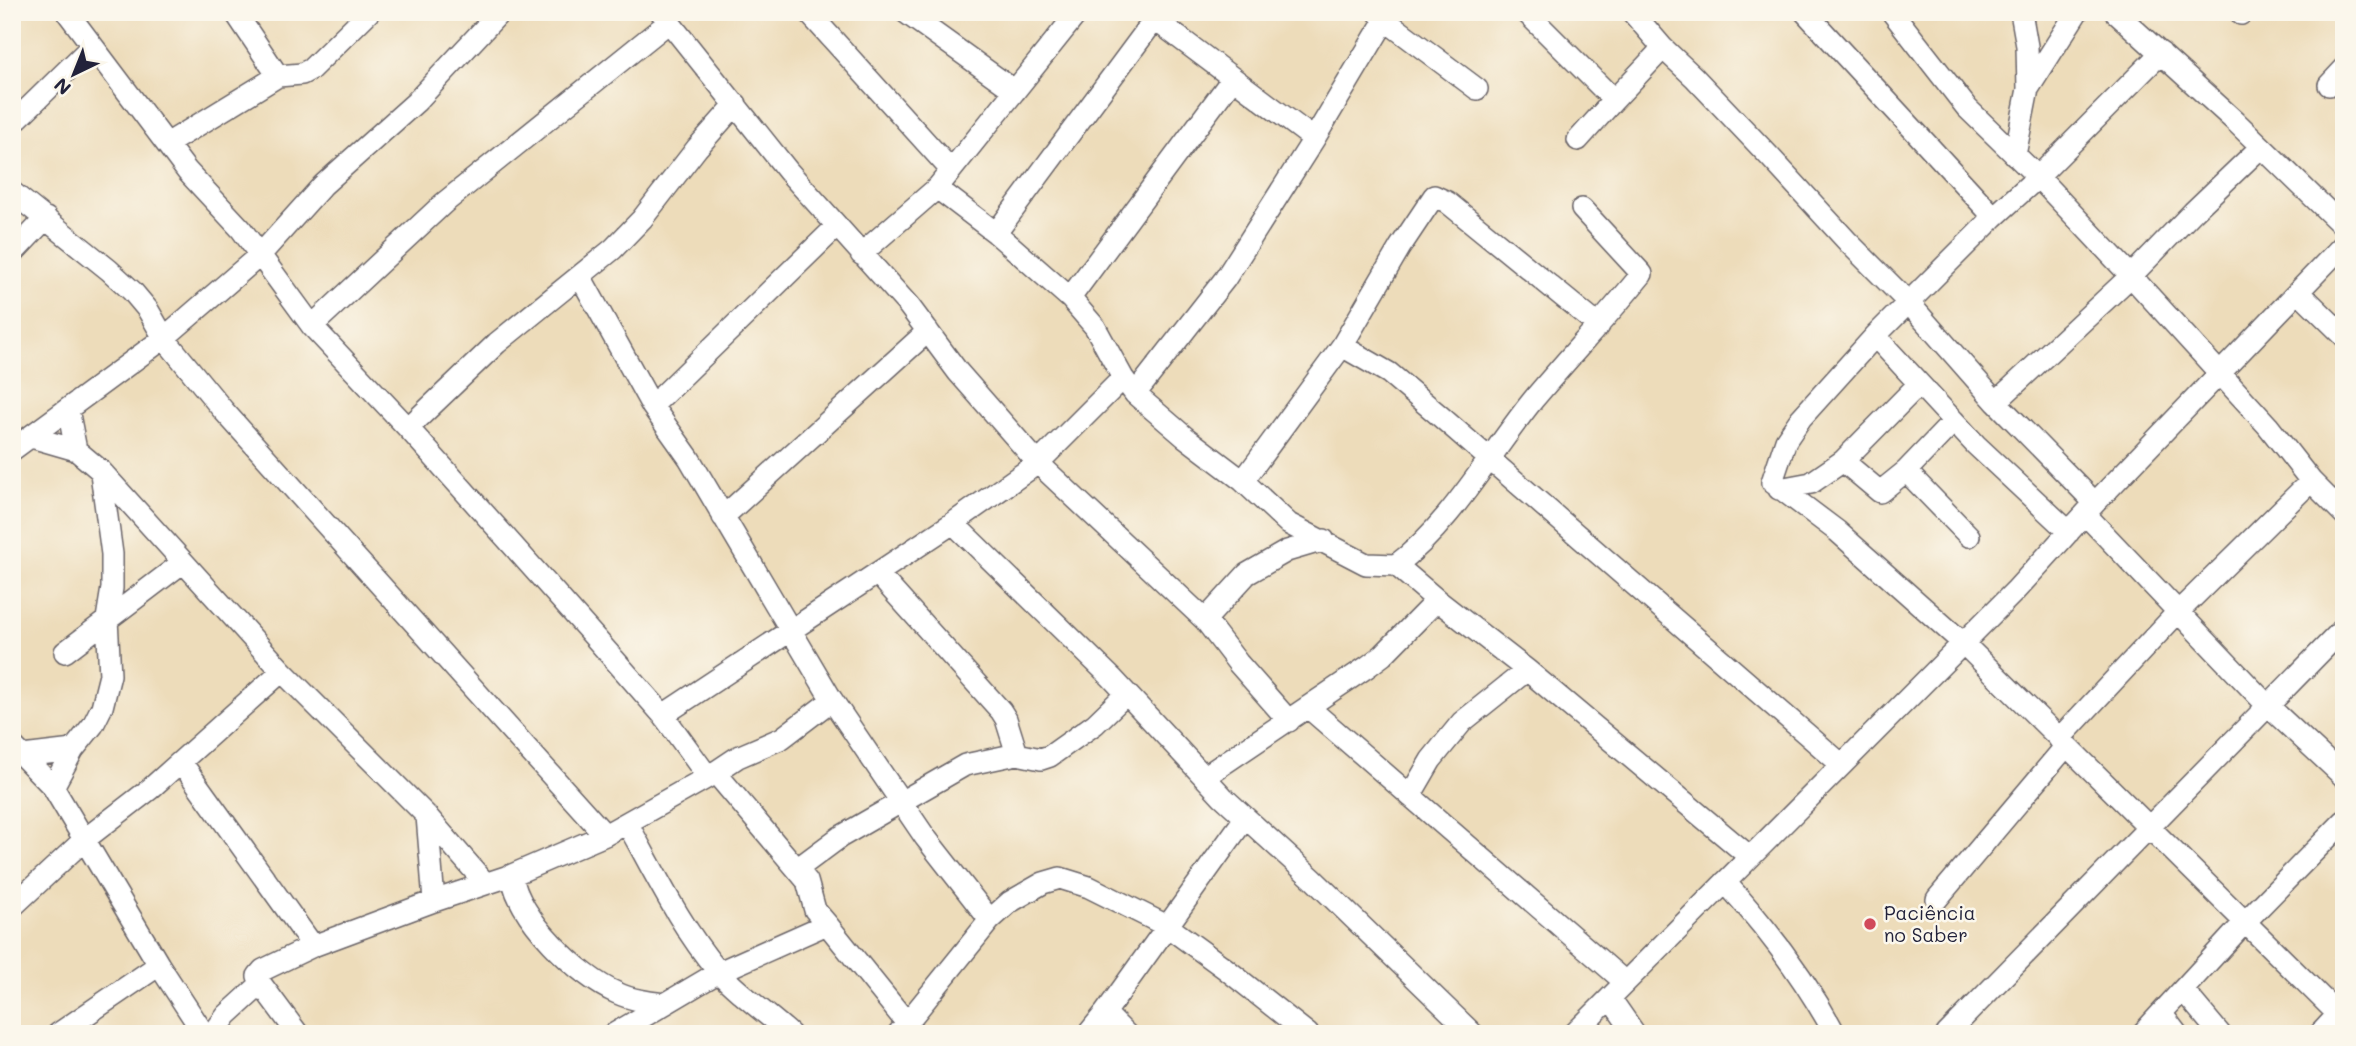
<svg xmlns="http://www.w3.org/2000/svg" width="2356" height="1046" viewBox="0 0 2356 1046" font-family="Mali,sans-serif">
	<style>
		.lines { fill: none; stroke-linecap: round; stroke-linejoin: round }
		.minor-casing { stroke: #696367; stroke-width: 24 }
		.minor { stroke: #fff; stroke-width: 21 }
		.poi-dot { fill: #d1495b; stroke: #fbf7ec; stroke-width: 2.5 }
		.labels { text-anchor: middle; stroke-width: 5; stroke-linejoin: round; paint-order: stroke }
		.poi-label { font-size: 19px; fill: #22223b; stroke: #fbf7ec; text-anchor: start }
	</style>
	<rect width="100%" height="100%" fill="#fbf7ec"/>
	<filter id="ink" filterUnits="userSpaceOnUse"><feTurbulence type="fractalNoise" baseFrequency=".0143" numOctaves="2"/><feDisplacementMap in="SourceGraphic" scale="14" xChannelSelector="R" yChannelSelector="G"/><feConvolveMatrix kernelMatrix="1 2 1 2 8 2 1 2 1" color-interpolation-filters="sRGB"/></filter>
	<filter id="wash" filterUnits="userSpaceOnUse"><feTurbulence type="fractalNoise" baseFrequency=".00686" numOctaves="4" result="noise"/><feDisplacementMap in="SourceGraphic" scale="28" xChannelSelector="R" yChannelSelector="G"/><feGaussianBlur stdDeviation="1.57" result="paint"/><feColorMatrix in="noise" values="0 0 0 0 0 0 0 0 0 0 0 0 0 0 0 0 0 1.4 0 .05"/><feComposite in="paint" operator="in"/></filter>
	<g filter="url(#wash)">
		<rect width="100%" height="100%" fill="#eddcba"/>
	</g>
	<g filter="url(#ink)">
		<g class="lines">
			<defs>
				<path id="minor" d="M 67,12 L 187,171 L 241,229 L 312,326 L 408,428 L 598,641 L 663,715 L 708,777
					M 235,12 L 278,76
					M 661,12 L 788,171 L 909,306 L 958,372 L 1038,463 L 1205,620 L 1238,663 L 1289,721
					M 808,12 L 951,170
					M 905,12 L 1015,91
					M 1145,12 L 1314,139
					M 1378,12 L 1385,20 L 1477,89
					M 1526,12 L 1614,100 L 1578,140
					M 1632,12 L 1663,48 L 1694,77 L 1771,158 L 1848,242 L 1908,302 L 1996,402 L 2095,503
					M 1805,12 L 1994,217
					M 1892,12 L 1967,108 L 2038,177 L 2131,276 L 2268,426 L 2311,481 L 2344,514
					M 2021,12 L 2027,46 L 2028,89
					M 2115,12 L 2236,122 L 2344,227
					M 2241,14 L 2242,12
					M 2329,85 L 2344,69
					M 1614,100 L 1663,48
					M 12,124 L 92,46
					M 167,144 L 278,76 L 302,74 L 311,69 L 369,12
					M 2015,155 L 2028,89 L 2077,12
					M 937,188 L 996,233 L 1070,298 L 1095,327 L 1123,378 L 1135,394 L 1185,437 L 1243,481 L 1289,524 L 1366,564 L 1396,565 L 1437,600 L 1527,670 L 1750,857
					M 12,192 L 109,270 L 132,291 L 148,310 L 164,338 L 223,410 L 605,835
					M 996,233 L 1155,19
					M 12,254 L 46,218
					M 861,254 L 937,188 L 1078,12
					M 580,276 L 652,406 L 689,458 L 832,700 L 925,837 L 990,920
					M 2299,292 L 2344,336
					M 1070,298 L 1233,78
					M 312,326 L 444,203 L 669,22
					M 1875,336 L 1994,217 L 2038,177 L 2161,53
					M 1342,346 L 1389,373 L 1440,416 L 1841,764
					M 1135,394 L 1225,279 L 1314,139 L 1385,20
					M 1996,402 L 2131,276 L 2193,212 L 2261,147
					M 652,406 L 836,227
					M 68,409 L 76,450
					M 408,428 L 497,343 L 613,249 L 642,219 L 697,148 L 736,104
					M 31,437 L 76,450 L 101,471 L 282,671 L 427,816 L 485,883
					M 12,450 L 164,338 L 260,255 L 323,185 L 416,102 L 500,12
					M 1843,461 L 1880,492 L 1906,471 L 1954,421
					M 1906,471 L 1969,536
					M 1243,481 L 1342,346 L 1400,247 L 1434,196 L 1447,202 L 1599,326
					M 1779,489 L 1811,483 L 1843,461 L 1919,384
					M 2085,514 L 2267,705 L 2344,777
					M 723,517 L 928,331
					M 953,523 L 1112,678 L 1223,797 L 1313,879 L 1473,1034
					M 2069,532 L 1976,445 L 1875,336 L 1801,418 L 1786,440 L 1772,482 L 1837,531 L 1963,643 L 2344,1020
					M 1396,565 C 1451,524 1490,453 1533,400 C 1569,357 1607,317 1642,274 L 1582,209
					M 877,573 L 1001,711 L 1006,719 L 1017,754
					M 1205,620 L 1247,574 L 1287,551 L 1324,540
					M 65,652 L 182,563
					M 1309,708 L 1625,982
					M 663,715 L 953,523 L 1038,463 L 1123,378
					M 2059,739 L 2177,613 L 2311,481
					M 12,745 L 53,787 L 159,965 L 204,1034
					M 23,756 L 73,750
					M 181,762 L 313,946
					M 1204,777 L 1367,667 L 1383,655 L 1437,600
					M 53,787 L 73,750 L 93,725 L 102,707 L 110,675 L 107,619 L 112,588 L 112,554 L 101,473
					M 1410,796 L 1431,760 L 1462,722 L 1527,670
					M 427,816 L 434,901
					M 627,823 C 655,873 680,926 717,970 C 737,993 767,1013 790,1034
					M 797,869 L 840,837 L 965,765 L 1017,754 L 1041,759 L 1050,756 L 1095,724 L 1126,694
					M 512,875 C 517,917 579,977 617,993 C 632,1000 648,1002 664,1004
					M 1725,882 C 1767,928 1805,978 1835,1034
					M 1937,899 L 2066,746
					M 12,907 L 84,840 L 150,789 L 282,671
					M 827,924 L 906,1022
					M 2183,990 L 2220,1034
					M 1610,998 L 1635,1034
					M 1105,1013 L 1126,1034
					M 2161,1013 L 2177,1034
					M 58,1034 L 159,965
					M 213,1034 L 227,1015 L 261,984
					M 298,1034 L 261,984 L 258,976 L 263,970 L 313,946 L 434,901 L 512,875 L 605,835 L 708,777 L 738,757 L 782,738 L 832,700
					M 614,1034 L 719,972 L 827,924 L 815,910 L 807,881 L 715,772
					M 898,1034 L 990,920 L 1010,902 L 1043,883 L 1060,878 L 1089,887 L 1167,926 L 1226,969 L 1308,1034
					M 1088,1034 L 1105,1013 L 1245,818
					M 1574,1034 L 2015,591 L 2095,503 L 2344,244
					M 1947,1034 L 2344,628
					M 2142,1034 L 2246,921 L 2344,821
					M 2320,1034 L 2344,1008"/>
			</defs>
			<use href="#minor" class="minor-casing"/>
			<use href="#minor" class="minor"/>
		</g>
	</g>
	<circle class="poi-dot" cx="1870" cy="924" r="7"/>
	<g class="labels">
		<g class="poi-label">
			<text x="1884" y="920">Paciência<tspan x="1884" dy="22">no Saber</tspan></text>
		</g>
	</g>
	<rect width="2356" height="1046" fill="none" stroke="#fbf7ec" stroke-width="42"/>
	<g transform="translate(74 74) rotate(223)" stroke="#fbf7ec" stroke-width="5" paint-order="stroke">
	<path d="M0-5L12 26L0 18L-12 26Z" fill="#22223b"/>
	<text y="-10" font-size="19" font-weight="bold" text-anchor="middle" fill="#22223b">N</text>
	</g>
</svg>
